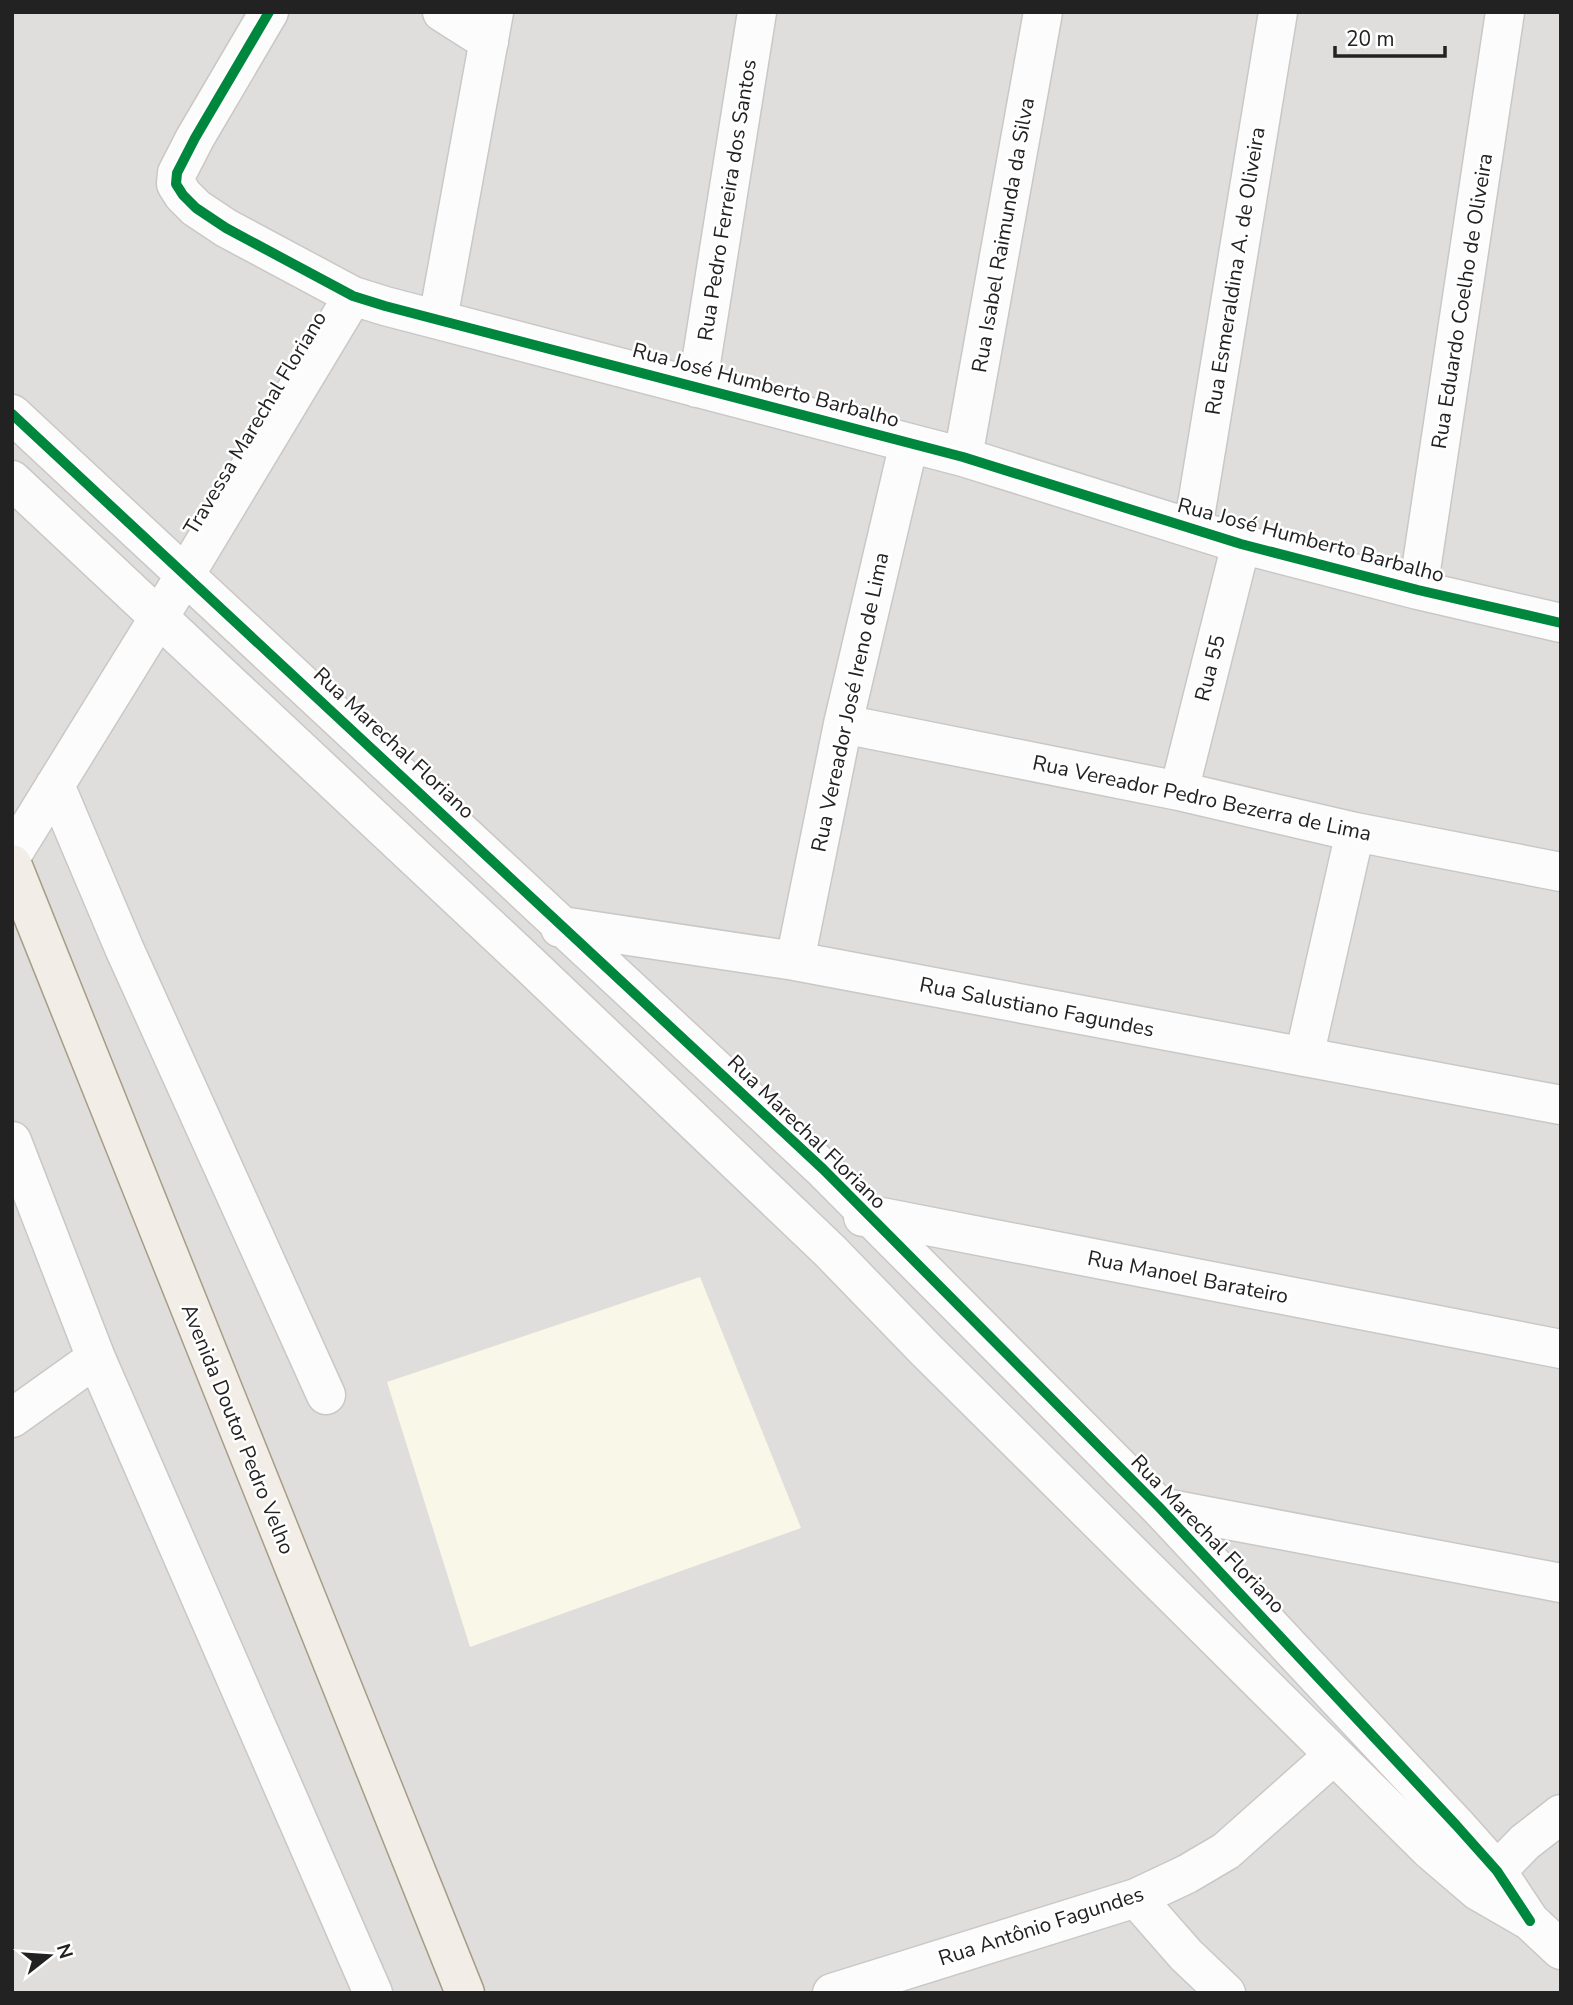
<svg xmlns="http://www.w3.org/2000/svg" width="1573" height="2005" viewBox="0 0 1573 2005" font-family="'Nunito Sans',sans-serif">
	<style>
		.residential { fill: #dfdedc }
		.education { fill: #f8f7e8 }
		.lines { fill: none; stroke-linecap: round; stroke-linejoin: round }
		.minor-casing { stroke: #c9c8c7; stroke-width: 41 }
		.major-casing { stroke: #a79c86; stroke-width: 41 }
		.minor { stroke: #fdfcfc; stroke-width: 38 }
		.major { stroke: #f3ede7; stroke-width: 38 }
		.cycleway-casing { stroke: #fff; stroke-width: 15 }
		.cycleway { stroke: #00873e; stroke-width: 10 }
		.labels { text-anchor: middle; stroke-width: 5; stroke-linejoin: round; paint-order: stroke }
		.street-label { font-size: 21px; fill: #222; stroke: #fff }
	</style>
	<rect width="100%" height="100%" fill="#f0eeeb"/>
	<path class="residential" d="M 12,12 L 1561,12 L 1561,1993 L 12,1993 Z"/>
	<path class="education" d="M 700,1277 L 801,1528 L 470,1647 L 387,1382 Z"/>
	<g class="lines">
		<defs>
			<path id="minor" d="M 269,12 L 195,138 L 177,173 L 176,184 L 183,195 L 196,208 L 226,228 L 353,296 L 385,306 L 963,457 L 1241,544 L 1418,590 L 1561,623
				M 442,12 L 489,42
				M 438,319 L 494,12
				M 697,388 L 757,12
				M 12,414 L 823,1169 L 1159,1507 L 1456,1825 L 1497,1871 L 1530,1921
				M 963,457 L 1043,12
				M 12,480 L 529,964 L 830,1251 L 927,1351 L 1430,1850 L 1478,1891 L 1530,1921 L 1561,1950
				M 1193,529 L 1278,12
				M 1418,590 L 1505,12
				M 843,724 L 1179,791 L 1355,832 L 1561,872
				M 55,785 L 124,948 L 326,1395
				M 1179,791 L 1241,544
				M 12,855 L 185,575 L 353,296
				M 560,928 L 562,926 L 795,961 L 1561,1105
				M 795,961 L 843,724 L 909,443
				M 1304,1057 L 1355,832
				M 12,1141 L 96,1358 L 373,1993
				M 863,1217 L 866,1214 L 1561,1349
				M 12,1418 L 96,1358
				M 1159,1507 L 1561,1583
				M 1480,1888 L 1525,1842 L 1561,1814
				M 1136,1898 L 1186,1955 L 1226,1993
				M 832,1993 L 1136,1898 L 1187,1874 L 1226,1851 L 1334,1755"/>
			<path id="major" d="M 12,864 L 465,1993"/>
		</defs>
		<use href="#minor" class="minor-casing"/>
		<use href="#major" class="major-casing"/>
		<use href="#minor" class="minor"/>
		<use href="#major" class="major"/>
		<defs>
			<path id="cycleway" d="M 269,12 L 195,138 L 177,173 L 176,184 L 183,195 L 196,208 L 226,228 L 353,296 L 385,306 L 963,457 L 1241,544 L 1418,590 L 1561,623
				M 12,414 L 823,1169 L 1159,1507 L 1456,1825 L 1497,1871 L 1530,1921"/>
		</defs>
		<use href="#cycleway" class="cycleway-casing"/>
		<use href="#cycleway" class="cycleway"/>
	</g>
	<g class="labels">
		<g class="street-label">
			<text transform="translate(727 200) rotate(-81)" y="7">Rua Pedro Ferreira dos Santos</text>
			<text transform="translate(1003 235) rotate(-80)" y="7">Rua Isabel Raimunda da Silva</text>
			<text transform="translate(1235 271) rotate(-81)" y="7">Rua Esmeraldina A. de Oliveira</text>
			<text transform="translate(1462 301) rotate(-81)" y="7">Rua Eduardo Coelho de Oliveira</text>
			<text transform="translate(766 385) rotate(15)" y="7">Rua José Humberto Barbalho</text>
			<text transform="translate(255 423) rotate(-59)" y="7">Travessa Marechal Floriano</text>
			<text transform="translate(1311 540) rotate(15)" y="7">Rua José Humberto Barbalho</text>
			<text transform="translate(1210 668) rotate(-76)" y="7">Rua 55</text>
			<text transform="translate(850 702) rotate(-78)" y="7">Rua Vereador José Ireno de Lima</text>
			<text transform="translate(394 743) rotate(43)" y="7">Rua Marechal Floriano</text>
			<text transform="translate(1202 798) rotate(12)" y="7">Rua Vereador Pedro Bezerra de Lima</text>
			<text transform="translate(1037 1007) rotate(11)" y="7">Rua Salustiano Fagundes</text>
			<text transform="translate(807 1132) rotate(44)" y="7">Rua Marechal Floriano</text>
			<text transform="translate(1188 1277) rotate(11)" y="7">Rua Manoel Barateiro</text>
			<text transform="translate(238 1429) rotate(68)" y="7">Avenida Doutor Pedro Velho</text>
			<text transform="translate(1208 1534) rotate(46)" y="7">Rua Marechal Floriano</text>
			<text transform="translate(1041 1926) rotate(-18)" y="7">Rua Antônio Fagundes</text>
		</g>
	</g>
	<rect width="1573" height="2005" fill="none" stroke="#222222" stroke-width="28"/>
	<g transform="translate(49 1956) rotate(73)" stroke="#ffffff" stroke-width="5" paint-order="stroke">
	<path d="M0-5L12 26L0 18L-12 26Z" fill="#222222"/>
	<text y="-10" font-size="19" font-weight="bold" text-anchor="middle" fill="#222222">N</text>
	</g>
	<path d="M1335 46v10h110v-10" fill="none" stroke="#222222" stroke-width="3.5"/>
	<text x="1346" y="46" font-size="21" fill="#222222" stroke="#ffffff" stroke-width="5" paint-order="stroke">20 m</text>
</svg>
